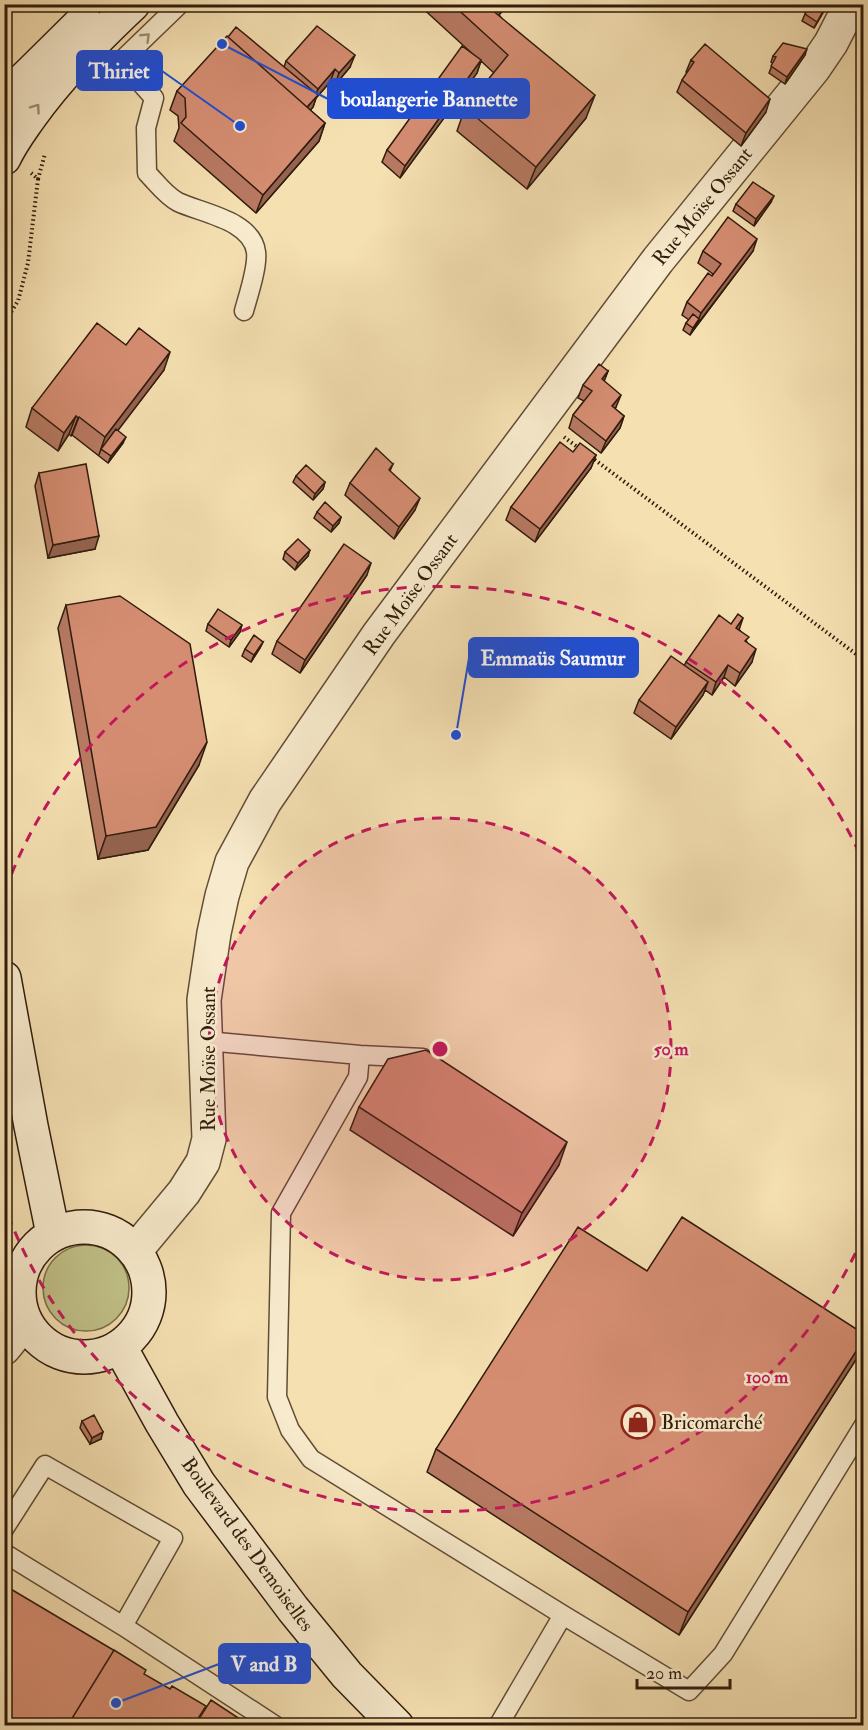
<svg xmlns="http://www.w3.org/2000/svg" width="868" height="1730" viewBox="0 0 868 1730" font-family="'IM FELL Double Pica',serif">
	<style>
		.green { fill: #c1c188; stroke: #786e4a; stroke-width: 1.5 }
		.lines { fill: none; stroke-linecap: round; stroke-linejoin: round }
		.lane-casing { stroke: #614c36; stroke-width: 21 }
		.street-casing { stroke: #614c36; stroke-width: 36 }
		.secondary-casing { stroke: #301b0c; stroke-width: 36 }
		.path { stroke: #301b0c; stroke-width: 4; stroke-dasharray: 1.5 3; stroke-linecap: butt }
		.lane { stroke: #f8ebcd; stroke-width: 18 }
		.street { stroke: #f8ebcd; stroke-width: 33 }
		.secondary { stroke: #f8ebcd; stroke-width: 33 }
		.wall { fill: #b77962; stroke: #301b0c; stroke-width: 1.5 }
		.shaded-wall { fill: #956350; stroke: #301b0c; stroke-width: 1.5 }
		.building { fill: #d58d72; stroke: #301b0c; stroke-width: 1.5 }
		.oneway { stroke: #9e8d76 }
		.ring { fill: none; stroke: #c2185b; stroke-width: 3; stroke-dasharray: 10 8 }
		.labels { text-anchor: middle; stroke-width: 5; stroke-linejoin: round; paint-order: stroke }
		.street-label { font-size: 20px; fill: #301b0c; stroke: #f8ebcd }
		.poi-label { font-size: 20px; fill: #301b0c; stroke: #f8ebcd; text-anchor: start }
		.centre { fill: #c2185b; stroke: #f8ebcd; stroke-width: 3 }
		.ring-label { font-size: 18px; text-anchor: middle; font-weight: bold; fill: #c2185b; stroke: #f8ebcd; stroke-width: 5; stroke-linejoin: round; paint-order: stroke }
		.leader { fill: none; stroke: #1d4ed8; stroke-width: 2 }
		.callout-dot { fill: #1d4ed8; stroke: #f8ebcd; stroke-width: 2 }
		.callout { fill: #1d4ed8; stroke: #1d4ed8; stroke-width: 2 }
		.callout-label { font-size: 21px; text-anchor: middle; font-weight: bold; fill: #fff }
	</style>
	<rect width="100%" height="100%" fill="#f5e0b2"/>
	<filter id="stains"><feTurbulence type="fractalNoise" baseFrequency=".00333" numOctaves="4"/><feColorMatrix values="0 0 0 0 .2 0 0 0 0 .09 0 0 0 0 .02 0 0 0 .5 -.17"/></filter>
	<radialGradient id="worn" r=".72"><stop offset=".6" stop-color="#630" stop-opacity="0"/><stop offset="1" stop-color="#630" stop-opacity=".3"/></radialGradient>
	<path class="green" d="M43 1288a43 43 0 1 1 86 0a43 43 0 1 1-86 0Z"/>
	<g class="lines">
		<defs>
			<path id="lane" d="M 77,59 L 120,62 L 180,4
				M 120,62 L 131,72 L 154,98 L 146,128 L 147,173 C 156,182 166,196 178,202 C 201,213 252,220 256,252 C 258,267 248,296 244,311
				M 206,1041 L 360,1055
				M 423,1058 L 360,1055 L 358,1077 L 281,1213 L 277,1397 L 290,1430 L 311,1459 L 563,1615 L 689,1691 L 723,1654 L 864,1425
				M 4,1529 L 45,1465 L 173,1538 L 123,1626
				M 4,1553 L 123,1626 L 276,1726
				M 498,1726 L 563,1615"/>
			<path id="street" d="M 135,1251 L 184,1192 L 203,1162 L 209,1139 L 204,1000 L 214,933 L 222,896 L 232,862 L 265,801 L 379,634 L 658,260 L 814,68 L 831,43 L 851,4
				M 4,1348 L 25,1322"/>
			<path id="secondary" d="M 4,99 L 84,20
				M 4,158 C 11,143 20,131 29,118 C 59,76 95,40 133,4
				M 4,978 L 31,1126 L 53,1234
				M19 1292a65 65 0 1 1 130 0a65 65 0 1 1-130 0Z
				M 120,1347 L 162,1423 L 199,1484 L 293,1609 L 347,1675 L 397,1726"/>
		</defs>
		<use href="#lane" class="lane-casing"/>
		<use href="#street" class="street-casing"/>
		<use href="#secondary" class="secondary-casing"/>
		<path class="path" d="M 38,179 L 45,154
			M 4,323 L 18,301 L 28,263 L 38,179 L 31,173
			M 564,437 L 580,449
			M 591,457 L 864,660"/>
		<use href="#lane" class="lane"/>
		<use href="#street" class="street"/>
		<use href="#secondary" class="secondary"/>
	</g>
	<path class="wall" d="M 418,4 L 508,4 L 499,15 L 586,118 L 527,189 L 457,131 L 465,108 L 494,73 L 481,61 L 477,73 L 400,178 L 382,162 L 387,150 L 477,58 Z
		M 811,4 L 828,4 L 814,28 L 802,21 L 805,14 Z
		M 805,55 L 785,84 L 769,73 L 773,63 L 771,62 L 773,56 Z
		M 691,60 L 766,112 L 741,146 L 677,92 L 682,80 L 687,73 L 686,72 Z
		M 286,61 L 350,67 L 335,85 L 330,82 L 316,98 L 313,107 L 310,110 L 325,123 L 319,141 L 256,213 L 174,141 L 179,128 L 178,116 L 170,110 L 177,91 L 284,67 Z
		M 771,202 L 754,226 L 733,211 L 736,204 Z
		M 703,251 L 753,251 L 690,335 L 683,330 L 686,323 L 689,320 L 682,315 L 687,302 L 713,274 L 698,263 Z
		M 126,345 L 164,370 L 117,431 L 123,443 L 108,463 L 72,435 L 71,436 L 69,434 L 58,451 L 26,427 L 32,408 Z
		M 608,371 L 604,381 L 616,407 L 615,409 L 624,416 L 620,428 L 601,453 L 569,428 L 573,415 L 584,401 L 578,398 L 583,385 Z
		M 573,452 L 596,455 L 591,468 L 535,542 L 506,520 L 511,507 Z
		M 393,464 L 390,471 L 415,510 L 394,539 L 345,495 L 350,483 Z
		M 39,473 L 95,549 L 48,558 L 35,486 Z
		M 296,476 L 325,482 L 323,489 L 313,500 L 293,482 Z
		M 317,512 L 341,517 L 339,523 L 331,532 L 314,518 Z
		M 285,552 L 308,556 L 295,570 L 283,559 Z
		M 367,575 L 300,673 L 272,654 L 277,641 Z
		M 66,605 L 199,765 L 148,850 L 98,859 L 58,628 Z
		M 208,624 L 240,632 L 229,647 L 206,631 Z
		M 739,629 L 747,642 L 752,662 L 735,686 L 724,677 L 712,695 L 705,690 L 703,695 L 671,739 L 634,713 L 639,700 L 684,666 L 686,662 Z
		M 263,642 L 260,648 L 251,662 L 242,656 L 245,649 Z
		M 359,1107 L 559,1165 L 513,1236 L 350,1130 Z
		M 647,1271 L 864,1334 L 864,1341 L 857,1358 L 679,1635 L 427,1472 L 436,1449 Z
		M 82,1421 L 101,1439 L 90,1444 L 80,1428 Z"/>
	<path class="shaded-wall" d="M 497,4 L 508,4 L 484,33 L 492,10 Z
		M 827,4 L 828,4 L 814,28 L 817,22 Z
		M 807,49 L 805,55 L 785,84 L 787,77 Z
		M 355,55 L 350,67 L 335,85 L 339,73 Z
		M 481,60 L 477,73 L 400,178 L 405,166 Z
		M 335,69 L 330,82 L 316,98 L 313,107 L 301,121 L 306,109 L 314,99 L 318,89 Z
		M 595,95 L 586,118 L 527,189 L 536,167 Z
		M 770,99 L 766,112 L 741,146 L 746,133 Z
		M 325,123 L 319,141 L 256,213 L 263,195 Z
		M 774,196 L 771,202 L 754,226 L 756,219 Z
		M 757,239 L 753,251 L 696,326 L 701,313 Z
		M 699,319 L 696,326 L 690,335 L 693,328 Z
		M 170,352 L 164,370 L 103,450 L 101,449 L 99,455 L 105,437 Z
		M 608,371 L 603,384 L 602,379 Z
		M 621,395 L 616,407 L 607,418 L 612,406 Z
		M 76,416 L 69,434 L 58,451 L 64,433 Z
		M 624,416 L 620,428 L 601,453 L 606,441 Z
		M 79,417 L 72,435 L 71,436 L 78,418 Z
		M 126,437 L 123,443 L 108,463 L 111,456 Z
		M 596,455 L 591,468 L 535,542 L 540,529 Z
		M 325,482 L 323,489 L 313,500 L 315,494 Z
		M 420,498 L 415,510 L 394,539 L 399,527 Z
		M 341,517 L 339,523 L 331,532 L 333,526 Z
		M 99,536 L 95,549 L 48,558 L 53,545 Z
		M 310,550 L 308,556 L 295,570 L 298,563 Z
		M 371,563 L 367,575 L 300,673 L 305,660 Z
		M 743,618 L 739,630 L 736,628 Z
		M 242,625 L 240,632 L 229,647 L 231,640 Z
		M 263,642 L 260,648 L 251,662 L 254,655 Z
		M 756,649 L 752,662 L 735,686 L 740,673 Z
		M 728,665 L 724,677 L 712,695 L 716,682 Z
		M 708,682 L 703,695 L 671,739 L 676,727 Z
		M 207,742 L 199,765 L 148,850 L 98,859 L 106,836 Z
		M 567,1142 L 559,1165 L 513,1236 L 522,1213 Z
		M 864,1339 L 864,1341 L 857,1358 L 679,1635 L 688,1612 Z
		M 103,1432 L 101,1439 L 90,1444 L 92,1438 Z"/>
	<path class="building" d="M 452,4 L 497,4 L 492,10 L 595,95 L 536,167 L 465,108 L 508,55 Z
		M 811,4 L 827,4 L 817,22 L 805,14 Z
		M 317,26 L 355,55 L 339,73 L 335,69 L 318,89 L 286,61 Z
		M 236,27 L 318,95 L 307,107 L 228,37 Z
		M 227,36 L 325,123 L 263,195 L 181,123 L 186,117 L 185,98 L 177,91 Z
		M 783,43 L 807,49 L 787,77 L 771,66 L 776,57 L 773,56 Z
		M 705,44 L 770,99 L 746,133 L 682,80 L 694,62 L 691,60 Z
		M 462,46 L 481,60 L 405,166 L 387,150 Z
		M 753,182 L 774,196 L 756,219 L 736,204 Z
		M 728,217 L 757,239 L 701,313 L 687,302 L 708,273 L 712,276 L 721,264 L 703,251 Z
		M 693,314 L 699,319 L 693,328 L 686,323 Z
		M 97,323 L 126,345 L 139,328 L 170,352 L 105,437 L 79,417 L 78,418 L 76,416 L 64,433 L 32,408 Z
		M 599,364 L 608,371 L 602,379 L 621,395 L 612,406 L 624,416 L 606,441 L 573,415 L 592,391 L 583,385 Z
		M 116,429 L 126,437 L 111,456 L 101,449 Z
		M 560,442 L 573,452 L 580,443 L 596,455 L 540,529 L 511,507 Z
		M 376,448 L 393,464 L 389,470 L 420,498 L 399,527 L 350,483 Z
		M 86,464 L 99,536 L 53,545 L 39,473 Z
		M 306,465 L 325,482 L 315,494 L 296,476 Z
		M 325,502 L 341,517 L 333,526 L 317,512 Z
		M 298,539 L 310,550 L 298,563 L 285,552 Z
		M 344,544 L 371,563 L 305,660 L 277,641 Z
		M 120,596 L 190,644 L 207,742 L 156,827 L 106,836 L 66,605 Z
		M 218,609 L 242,625 L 231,640 L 208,624 Z
		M 738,614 L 743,618 L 736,628 L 749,637 L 745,641 L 756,649 L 740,673 L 728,665 L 716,682 L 686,662 L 719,615 L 731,624 Z
		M 254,635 L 263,642 L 254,655 L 245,649 Z
		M 671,656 L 708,682 L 676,727 L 639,700 Z
		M 426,1050 L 567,1142 L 522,1213 L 359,1107 L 388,1059 Z
		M 682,1217 L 864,1334 L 864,1339 L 688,1612 L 436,1449 L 578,1227 L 647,1271 Z
		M 94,1415 L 103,1432 L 92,1438 L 82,1421 Z
		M 4,1585 L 115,1651 L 114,1650 L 68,1725 L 4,1725 Z
		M 114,1650 L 146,1670 L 144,1674 L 170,1689 L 172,1686 L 206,1706 L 194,1725 L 68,1725 Z
		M 211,1700 L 249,1725 L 195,1725 Z"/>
	<defs><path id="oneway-chevron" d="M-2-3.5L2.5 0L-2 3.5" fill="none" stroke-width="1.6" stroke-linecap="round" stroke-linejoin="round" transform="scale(1.5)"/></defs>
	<g class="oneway">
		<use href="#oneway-chevron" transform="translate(146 37) rotate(-44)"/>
		<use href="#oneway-chevron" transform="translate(36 108) rotate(-55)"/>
	</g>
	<circle cx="440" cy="1049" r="231" fill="#c2185b" fill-opacity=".12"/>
	<g class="ring">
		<circle cx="440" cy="1049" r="231"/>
		<path d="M863 1237A463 463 0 0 1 5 1207M5 891A463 463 0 0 1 863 861"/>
	</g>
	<defs>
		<symbol id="shop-ring" viewBox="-11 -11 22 22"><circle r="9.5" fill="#f8ebcd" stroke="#8f2418" stroke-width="1.5"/><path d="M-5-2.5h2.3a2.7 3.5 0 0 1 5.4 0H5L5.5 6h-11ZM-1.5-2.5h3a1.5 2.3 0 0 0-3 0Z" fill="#8f2418"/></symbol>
	</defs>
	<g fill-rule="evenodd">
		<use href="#shop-ring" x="619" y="1403" width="38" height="38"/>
	</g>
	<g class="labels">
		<g class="street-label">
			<text transform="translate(702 206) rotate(-51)" y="7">Rue Moïse Ossant</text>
			<text transform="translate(410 594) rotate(-54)" y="7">Rue Moïse Ossant</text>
			<text transform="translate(208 1059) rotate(-90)" y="7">Rue Moïse Ossant</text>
			<text transform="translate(248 1544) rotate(54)" y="7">Boulevard des Demoiselles</text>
		</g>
		<g class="poi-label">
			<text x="661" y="1429">Bricomarché</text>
		</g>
	</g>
	<circle cx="440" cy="1049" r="9" class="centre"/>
	<g class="ring-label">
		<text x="671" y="1055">50 m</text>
		<text x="767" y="1383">100 m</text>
	</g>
	<path class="leader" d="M240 126L162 71M222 44L328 99M456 735L469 658M116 1703L219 1664"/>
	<g class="callout-dot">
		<circle cx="240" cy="126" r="6"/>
		<circle cx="222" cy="44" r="6"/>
		<circle cx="456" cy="735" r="6"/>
		<circle cx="116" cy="1703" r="6"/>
	</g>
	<g class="callout">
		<rect x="77" y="51" width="85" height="39" rx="6"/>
		<rect x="328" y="79" width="201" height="39" rx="6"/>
		<rect x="469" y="638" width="169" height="39" rx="6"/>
		<rect x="219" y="1644" width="91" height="39" rx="6"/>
	</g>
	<g class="callout-label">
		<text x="119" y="78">Thiriet</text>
		<text x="429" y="106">boulangerie Bannette</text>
		<text x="553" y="665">Emmaüs Saumur</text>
		<text x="264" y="1671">V and B</text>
	</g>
	<rect width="868" height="1730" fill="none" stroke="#f5e0b2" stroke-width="24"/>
	<rect x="6" y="6" width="856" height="1718" fill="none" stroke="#301b0c" stroke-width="3"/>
	<rect x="12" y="12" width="844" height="1706" fill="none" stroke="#301b0c" stroke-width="1.5"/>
	<path d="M637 1679v9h93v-9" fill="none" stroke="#301b0c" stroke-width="3"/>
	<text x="646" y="1679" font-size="18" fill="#301b0c" stroke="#f8ebcd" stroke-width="4.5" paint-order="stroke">20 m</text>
	<rect width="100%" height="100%" filter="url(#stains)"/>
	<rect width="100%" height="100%" fill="url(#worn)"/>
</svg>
